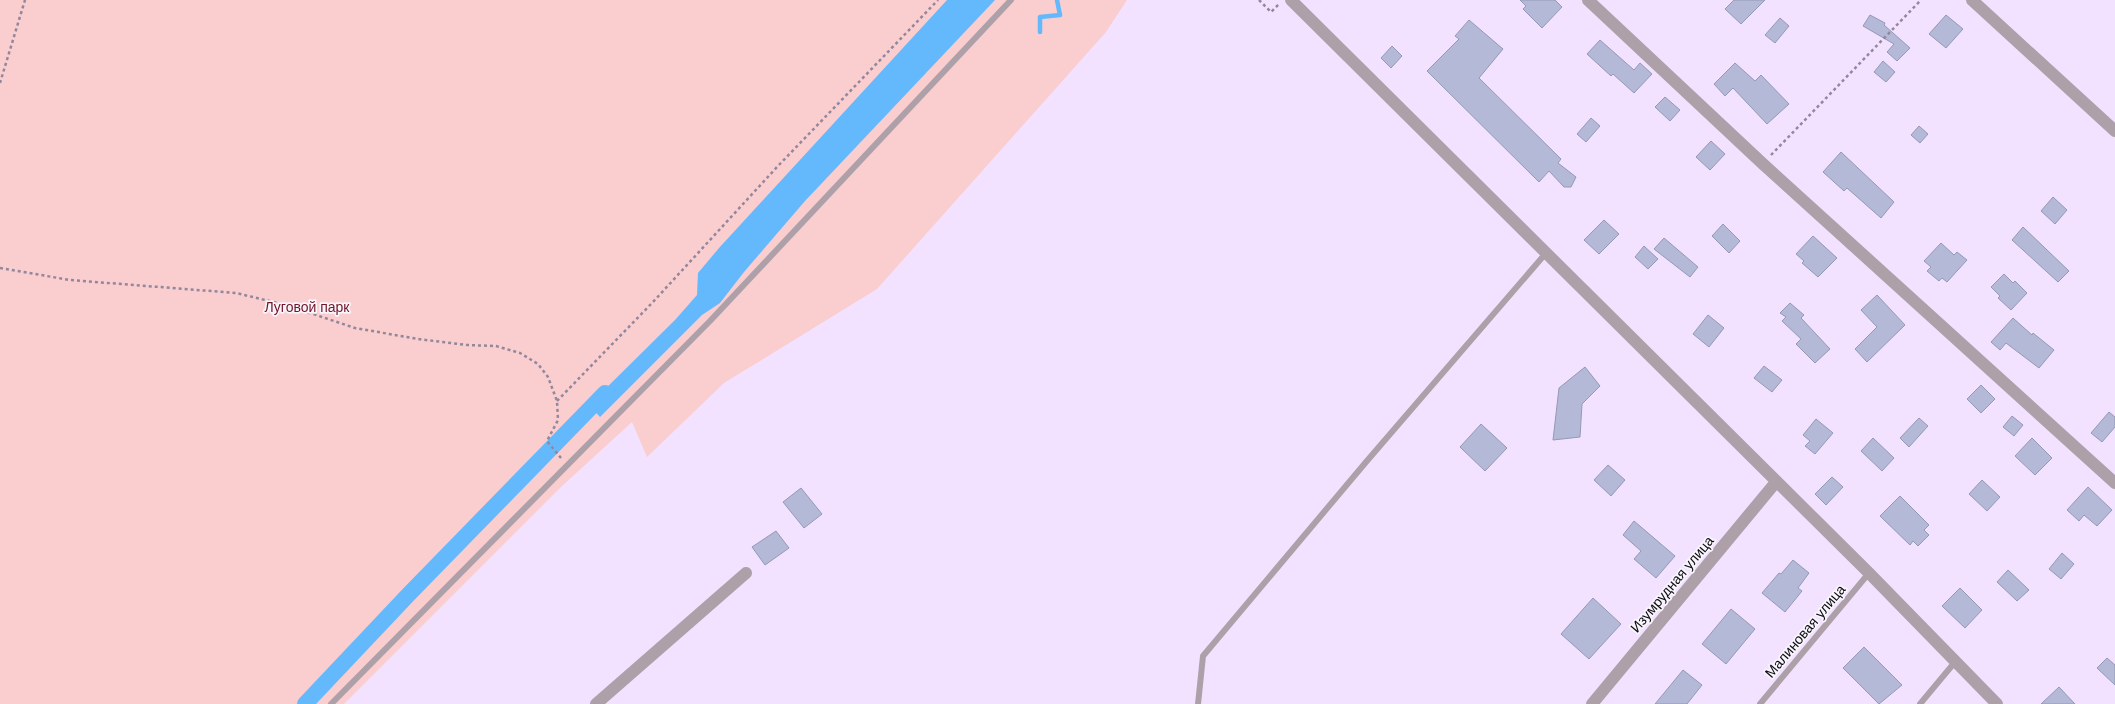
<svg xmlns="http://www.w3.org/2000/svg" width="2115" height="704" viewBox="0 0 2115 704" font-family="Arial,sans-serif">
	<style>
		.green { fill: #facdcf }
		.water { fill: #64b9fd }
		.lines { fill: none; stroke-linecap: round; stroke-linejoin: round }
		.stream { stroke: #64b9fd; stroke-width: 4.5 }
		.canal { stroke: #64b9fd; stroke-width: 16 }
		.building { fill: #b3b9d6; stroke: #9499b5 }
		.path { stroke: #93879c; stroke-width: 2.5; stroke-dasharray: 3 3; stroke-linecap: butt }
		.service { stroke: #aea0a8; stroke-width: 6 }
		.minor { stroke: #aea0a8; stroke-width: 12 }
		.labels { text-anchor: middle; stroke-width: 3.5; stroke-linejoin: round; paint-order: stroke }
		.park-label { font-size: 14px; fill: #721427; stroke: #f8f5fb }
		.street-label { font-size: 14px; fill: #0e0912; stroke: #f8f5fb }
	</style>
	<rect width="100%" height="100%" fill="#f2e2ff"/>
	<path class="green" d="M 0,0 L 1127,0 L 1106,32 L 877,289 L 724,383 L 647,457 L 632,422 L 561,487 L 344,704 L 0,704 Z"/>
	<path class="water" d="M 947,0 L 995,0 L 805,201 L 744,272 L 720,303 L 702,315 L 600,417 L 589,405 L 675,320 L 697,295 L 698,273 L 719,248 Z"/>
	<g class="lines">
		<path class="stream" d="M 1040,32 L 1040,17 L 1060,15 L 1057,0"/>
		<path class="canal" d="M 305,704 L 409,594 L 605,393"/>
	</g>
	<path class="building" d="M 1520,0 L 1555,0 L 1562,7 L 1542,28 L 1523,9 L 1526,6 Z
		M 1734,0 L 1765,0 L 1741,24 L 1725,9 Z
		M 1870,15 L 1885,23 L 1884,25 L 1910,48 L 1897,61 L 1887,52 L 1894,44 L 1863,26 Z
		M 1946,15 L 1963,29 L 1946,48 L 1929,34 Z
		M 1780,18 L 1789,26 L 1775,43 L 1765,35 Z
		M 1469,20 L 1503,49 L 1479,78 L 1561,159 L 1558,163 L 1576,177 L 1571,187 L 1564,187 L 1549,171 L 1539,182 L 1427,71 L 1459,39 L 1455,36 Z
		M 1600,40 L 1634,70 L 1640,63 L 1652,74 L 1634,93 L 1613,74 L 1611,76 L 1587,54 Z
		M 1392,46 L 1402,56 L 1391,68 L 1381,58 Z
		M 1883,61 L 1895,72 L 1886,82 L 1874,72 Z
		M 1735,63 L 1755,81 L 1761,75 L 1789,104 L 1767,124 L 1733,88 L 1725,96 L 1714,84 Z
		M 1665,97 L 1680,110 L 1670,121 L 1655,107 Z
		M 1591,118 L 1600,126 L 1586,142 L 1577,134 Z
		M 1919,126 L 1928,134 L 1920,143 L 1911,135 Z
		M 1711,141 L 1725,154 L 1710,170 L 1696,157 Z
		M 1841,152 L 1894,202 L 1881,218 L 1847,188 L 1844,191 L 1823,172 Z
		M 2053,197 L 2067,210 L 2055,224 L 2041,211 Z
		M 1604,220 L 1619,234 L 1599,254 L 1584,240 Z
		M 1723,224 L 1740,241 L 1729,253 L 1712,236 Z
		M 2023,227 L 2069,271 L 2058,282 L 2012,240 Z
		M 1813,236 L 1837,258 L 1818,277 L 1802,263 L 1804,261 L 1796,254 Z
		M 1664,238 L 1698,267 L 1690,277 L 1654,249 Z
		M 1941,243 L 1954,255 L 1957,252 L 1967,260 L 1947,282 L 1942,278 L 1939,281 L 1927,271 L 1931,267 L 1924,261 Z
		M 1644,246 L 1658,259 L 1648,269 L 1635,257 Z
		M 2004,274 L 2013,283 L 2015,281 L 2027,293 L 2011,310 L 1998,298 L 2000,296 L 1991,287 Z
		M 1877,295 L 1905,325 L 1867,362 L 1855,349 L 1877,327 L 1861,310 Z
		M 1790,303 L 1804,315 L 1801,318 L 1830,349 L 1815,363 L 1796,344 L 1801,339 L 1782,321 L 1786,317 L 1780,313 Z
		M 1708,315 L 1724,328 L 1709,347 L 1693,334 Z
		M 2013,318 L 2032,335 L 2033,333 L 2054,350 L 2039,368 L 2006,343 L 2000,350 L 1991,342 Z
		M 1764,366 L 1782,380 L 1772,392 L 1754,378 Z
		M 1585,367 L 1600,386 L 1582,404 L 1580,437 L 1553,440 L 1559,388 Z
		M 1981,385 L 1995,399 L 1981,413 L 1967,399 Z
		M 2109,412 L 2115,417 L 2115,427 L 2102,442 L 2091,433 Z
		M 2012,416 L 2023,425 L 2014,436 L 2003,427 Z
		M 1919,418 L 1928,426 L 1909,447 L 1900,438 Z
		M 1816,419 L 1833,433 L 1815,454 L 1805,446 L 1810,441 L 1803,435 Z
		M 1481,424 L 1507,448 L 1485,471 L 1460,447 Z
		M 1873,438 L 1894,458 L 1882,471 L 1861,451 Z
		M 2032,438 L 2052,458 L 2035,475 L 2015,456 Z
		M 1608,465 L 1625,480 L 1611,496 L 1594,480 Z
		M 1832,477 L 1843,487 L 1826,505 L 1815,494 Z
		M 1982,480 L 2000,497 L 1987,511 L 1969,494 Z
		M 2088,487 L 2112,510 L 2097,526 L 2084,515 L 2079,521 L 2067,510 Z
		M 801,488 L 822,514 L 804,528 L 783,502 Z
		M 1900,496 L 1929,525 L 1924,530 L 1929,535 L 1918,546 L 1913,541 L 1910,545 L 1880,516 Z
		M 1634,521 L 1675,556 L 1656,578 L 1634,559 L 1641,551 L 1623,535 Z
		M 776,531 L 789,548 L 765,565 L 752,547 Z
		M 2062,553 L 2074,564 L 2061,579 L 2049,569 Z
		M 1793,560 L 1809,573 L 1798,588 L 1802,591 L 1785,612 L 1762,593 L 1779,573 L 1781,574 Z
		M 2008,570 L 2029,590 L 2017,601 L 1997,582 Z
		M 1960,588 L 1982,610 L 1965,628 L 1942,606 Z
		M 1593,598 L 1621,624 L 1589,659 L 1561,634 Z
		M 1731,609 L 1755,629 L 1726,664 L 1702,644 Z
		M 1864,647 L 1902,685 L 1879,704 L 1843,668 Z
		M 2107,658 L 2115,665 L 2115,685 L 2097,668 Z
		M 1683,670 L 1702,685 L 1687,704 L 1655,704 Z
		M 2059,687 L 2075,704 L 2041,704 Z"/>
	<g class="lines">
		<path class="path" d="M 1259,0 L 1271,12 L 1279,4
			M 0,83 L 25,0
			M 1771,155 L 1921,0
			M 0,268 L 70,280 L 236,293 L 286,305 L 355,328 L 418,339 L 467,345 L 496,346 L 520,353 L 538,364 L 548,377 L 557,401 L 558,420 L 547,441 L 561,458
			M 557,401 L 653,302 L 777,167 L 938,0"/>
		<path class="service" d="M 331,704 L 710,321 L 1011,0
			M 1198,704 L 1203,656 L 1366,462 L 1546,253
			M 1760,704 L 1869,573
			M 1920,704 L 1955,662"/>
		<path class="minor" d="M 1291,0 L 1869,573 L 1997,704
			M 1588,0 L 1763,164 L 2115,483
			M 1972,0 L 2115,131
			M 596,704 L 746,573
			M 1592,704 L 1776,482"/>
	</g>
	<g class="labels">
		<g class="park-label">
			<text x="307" y="312">Луговой парк</text>
		</g>
		<g class="street-label">
			<text transform="translate(1672 584) rotate(-50)" y="5">Изумрудная улица</text>
			<text transform="translate(1805 631) rotate(-50)" y="5">Малиновая улица</text>
		</g>
	</g>
</svg>
